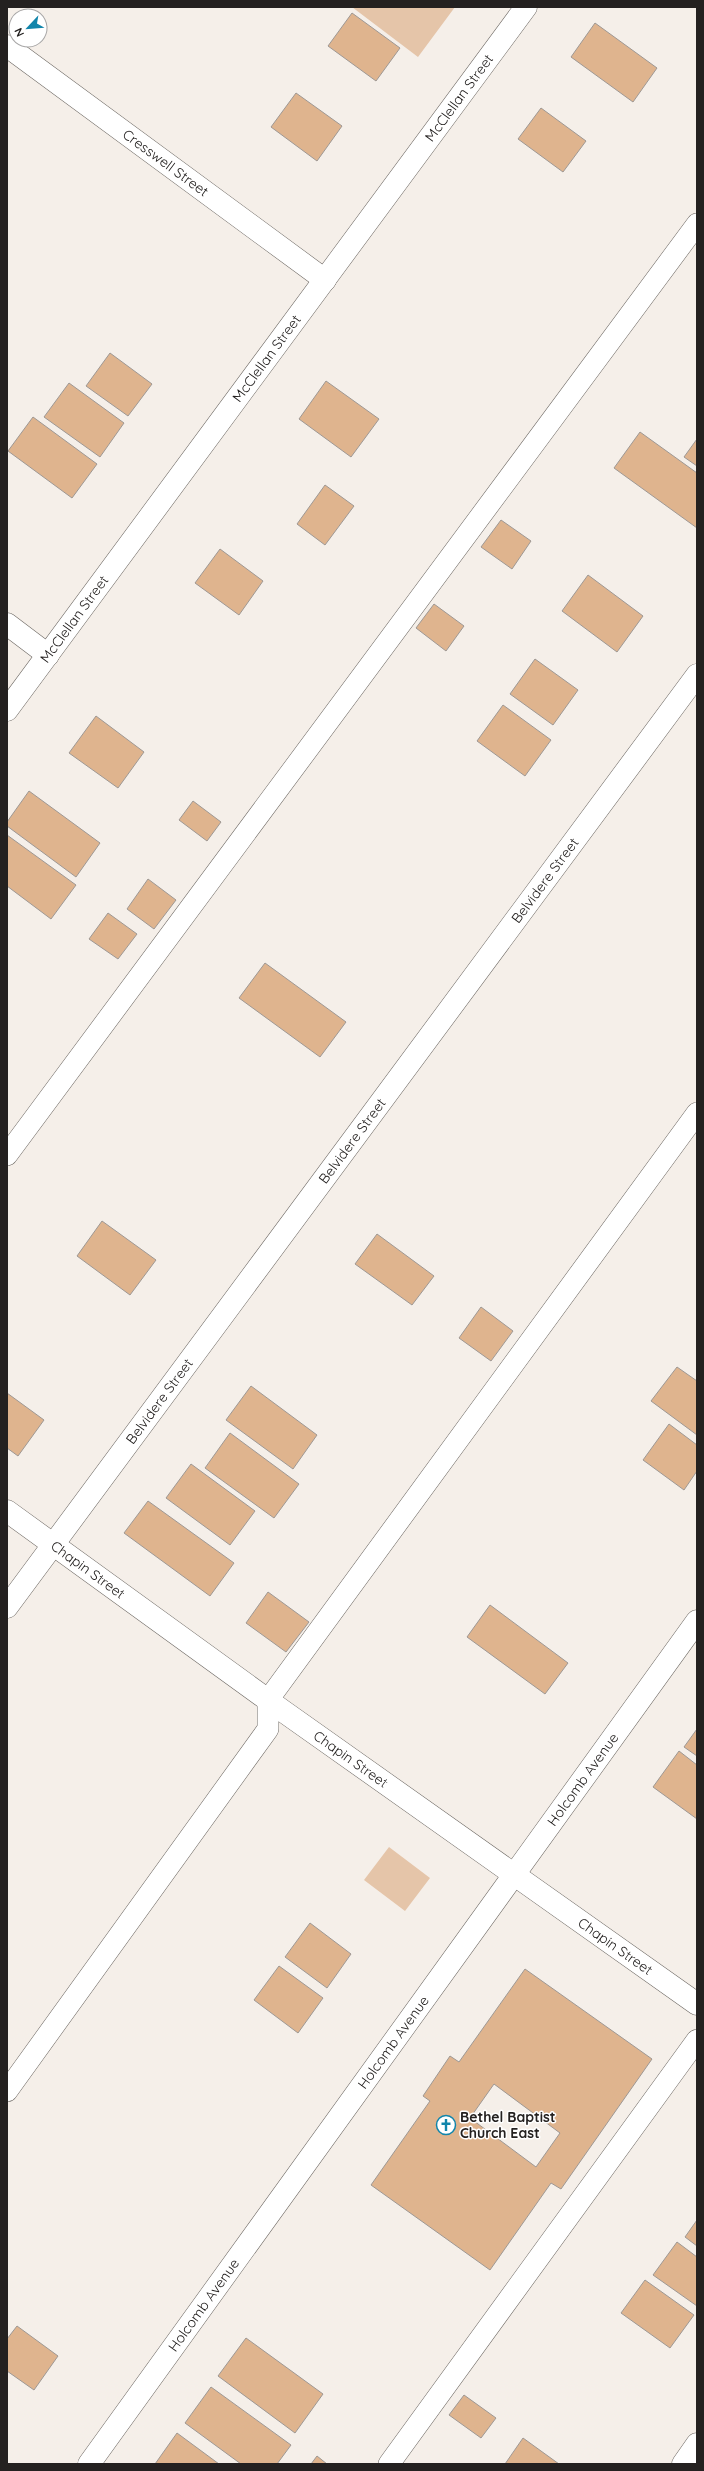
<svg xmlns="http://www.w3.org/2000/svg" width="704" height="2471" viewBox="0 0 704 2471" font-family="Quicksand,sans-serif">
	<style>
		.green { fill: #e5c5a9 }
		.building { fill: #dfb48e; stroke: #9e9894; fill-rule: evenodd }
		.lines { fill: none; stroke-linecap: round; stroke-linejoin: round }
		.service-casing { stroke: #6b6661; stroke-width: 22 }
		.minor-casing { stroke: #6b6661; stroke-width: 23 }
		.tertiary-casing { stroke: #6b6661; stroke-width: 23 }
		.service { stroke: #fff; stroke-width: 21 }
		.minor { stroke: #fff; stroke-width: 22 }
		.tertiary { stroke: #fff; stroke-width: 22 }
		.labels { text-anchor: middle; stroke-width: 3; stroke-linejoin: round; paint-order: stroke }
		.street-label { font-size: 14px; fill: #242120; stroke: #fff }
		.poi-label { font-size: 14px; font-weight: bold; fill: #242120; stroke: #fff; text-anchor: start }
	</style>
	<rect width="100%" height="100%" fill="#f5efe9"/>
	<path class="green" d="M 352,7 L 455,7 L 418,57 Z
		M 389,1847 L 430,1878 L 405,1911 L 364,1880 Z"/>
	<path class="building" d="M 352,13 L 400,48 L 376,81 L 328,46 Z
		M 595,23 L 657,68 L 633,102 L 571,57 Z
		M 296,93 L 342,126 L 317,161 L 271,127 Z
		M 541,108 L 586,141 L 563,172 L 518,139 Z
		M 110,353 L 152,384 L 128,416 L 86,386 Z
		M 326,381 L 379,419 L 351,457 L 299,419 Z
		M 69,383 L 124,423 L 100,457 L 44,417 Z
		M 33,417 L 97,464 L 72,498 L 8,451 Z
		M 640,432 L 697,473 L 697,528 L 614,468 Z
		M 697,439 L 697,466 L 684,457 Z
		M 325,485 L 354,506 L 325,545 L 297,524 Z
		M 501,520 L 531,541 L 512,569 L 481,547 Z
		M 220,549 L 263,581 L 239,615 L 195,583 Z
		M 588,575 L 643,616 L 617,652 L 562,611 Z
		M 434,604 L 464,626 L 446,651 L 416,628 Z
		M 535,659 L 578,690 L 553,725 L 510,694 Z
		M 503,705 L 551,740 L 525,776 L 477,741 Z
		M 96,716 L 144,752 L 118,788 L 69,753 Z
		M 29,791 L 100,843 L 76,877 L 7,826 L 7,822 Z
		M 193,801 L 221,822 L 207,841 L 179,820 Z
		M 7,835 L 76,885 L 51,919 L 7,886 Z
		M 148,879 L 176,900 L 154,929 L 127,909 Z
		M 108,913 L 137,934 L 118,959 L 89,939 Z
		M 265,963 L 346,1022 L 320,1057 L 239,998 Z
		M 102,1221 L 156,1260 L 130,1295 L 77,1256 Z
		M 377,1234 L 434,1276 L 412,1305 L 355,1264 Z
		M 481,1307 L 513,1331 L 491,1361 L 459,1338 Z
		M 677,1367 L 697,1381 L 697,1435 L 651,1401 Z
		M 251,1386 L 317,1435 L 293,1469 L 226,1420 Z
		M 7,1393 L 44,1420 L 18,1456 L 7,1448 Z
		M 669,1424 L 697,1445 L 697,1471 L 684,1490 L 643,1460 Z
		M 230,1433 L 299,1484 L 274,1518 L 205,1468 Z
		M 191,1464 L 255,1511 L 230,1545 L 166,1498 Z
		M 148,1501 L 234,1563 L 210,1596 L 124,1533 Z
		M 268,1592 L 309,1622 L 286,1652 L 246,1623 Z
		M 490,1605 L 568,1663 L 545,1694 L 467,1637 Z
		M 697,1729 L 697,1756 L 684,1747 Z
		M 679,1751 L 697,1765 L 697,1819 L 653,1787 Z
		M 310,1923 L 351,1954 L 327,1988 L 285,1957 Z
		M 279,1966 L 323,1998 L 298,2033 L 254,2000 Z
		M 525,1969 L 652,2059 L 561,2189 L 551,2183 L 490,2270 L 371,2185 L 430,2101 L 423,2096 L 450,2056 L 459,2062 ZM 494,2084 L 560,2133 L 536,2167 L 470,2118 Z
		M 697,2220 L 697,2246 L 685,2237 Z
		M 677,2242 L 697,2257 L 697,2306 L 653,2275 Z
		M 645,2280 L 694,2315 L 670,2348 L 621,2313 Z
		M 17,2326 L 58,2356 L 34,2390 L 7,2371 L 7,2339 Z
		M 246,2338 L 323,2394 L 295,2433 L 218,2376 Z
		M 211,2387 L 291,2445 L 277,2464 L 241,2464 L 185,2423 Z
		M 464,2395 L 496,2418 L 481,2438 L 449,2415 Z
		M 177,2433 L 219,2464 L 155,2464 Z
		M 523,2438 L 559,2464 L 505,2464 Z
		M 317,2456 L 327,2464 L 311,2464 Z"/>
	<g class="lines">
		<defs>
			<path id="service" d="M 7,1155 L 697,224
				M 7,2091 L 268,1729 L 268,1700 L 697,1113
				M 389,2464 L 697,2040"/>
			<g id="minor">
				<path id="s1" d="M 7,46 L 325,280"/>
				<path d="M 7,624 L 48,655"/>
				<path id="s2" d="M 7,1511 L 283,1711 L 697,2004"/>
				<path id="s3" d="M 7,1607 L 697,675"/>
				<path id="s4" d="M 89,2464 L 697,1621"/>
				<path d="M 683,2464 L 697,2444"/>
			</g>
			<g id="tertiary">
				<path id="s5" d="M 7,710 L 526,7"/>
			</g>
		</defs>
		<use href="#service" class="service-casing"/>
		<use href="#minor" class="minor-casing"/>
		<use href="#tertiary" class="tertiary-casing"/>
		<use href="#service" class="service"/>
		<use href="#minor" class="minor"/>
		<use href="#tertiary" class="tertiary"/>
	</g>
	<defs>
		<symbol id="church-ring" viewBox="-11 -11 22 22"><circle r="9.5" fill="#fff" stroke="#1185ab" stroke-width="1.5"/><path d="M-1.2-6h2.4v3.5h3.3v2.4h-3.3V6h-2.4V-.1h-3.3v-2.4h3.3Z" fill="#1185ab"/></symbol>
	</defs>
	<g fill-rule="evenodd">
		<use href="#church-ring" x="435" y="2114" width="22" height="22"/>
	</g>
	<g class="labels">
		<g class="street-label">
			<text dy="5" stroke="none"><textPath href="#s5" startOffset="761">McClellan Street</textPath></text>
			<text dy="5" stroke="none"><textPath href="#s1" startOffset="197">Cresswell Street</textPath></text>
			<text dy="5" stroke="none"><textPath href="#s5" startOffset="437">McClellan Street</textPath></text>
			<text dy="5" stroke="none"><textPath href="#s5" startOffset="113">McClellan Street</textPath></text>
			<text dy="5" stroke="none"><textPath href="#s3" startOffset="904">Belvidere Street</textPath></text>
			<text dy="5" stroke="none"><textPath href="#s3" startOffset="580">Belvidere Street</textPath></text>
			<text dy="5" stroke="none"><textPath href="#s3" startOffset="256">Belvidere Street</textPath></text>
			<text dy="5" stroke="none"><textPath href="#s2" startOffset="100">Chapin Street</textPath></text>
			<text dy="5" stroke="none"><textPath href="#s2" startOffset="424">Chapin Street</textPath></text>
			<text dy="5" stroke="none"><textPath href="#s4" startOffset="844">Holcomb Avenue</textPath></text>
			<text dy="5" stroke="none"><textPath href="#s2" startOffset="748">Chapin Street</textPath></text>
			<text dy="5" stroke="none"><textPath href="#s4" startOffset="520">Holcomb Avenue</textPath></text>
			<text dy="5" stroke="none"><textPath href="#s4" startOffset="196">Holcomb Avenue</textPath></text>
		</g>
		<g class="poi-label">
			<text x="460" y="2122">Bethel Baptist<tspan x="460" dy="16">Church East</tspan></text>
		</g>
	</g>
	<rect width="704" height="2471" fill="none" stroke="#242120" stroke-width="16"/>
	<g transform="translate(28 28) rotate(244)"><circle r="19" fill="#ffffff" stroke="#a7a6a6"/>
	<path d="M0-3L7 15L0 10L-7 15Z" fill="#1185ab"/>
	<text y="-6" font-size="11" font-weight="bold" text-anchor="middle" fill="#242120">N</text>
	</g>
</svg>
